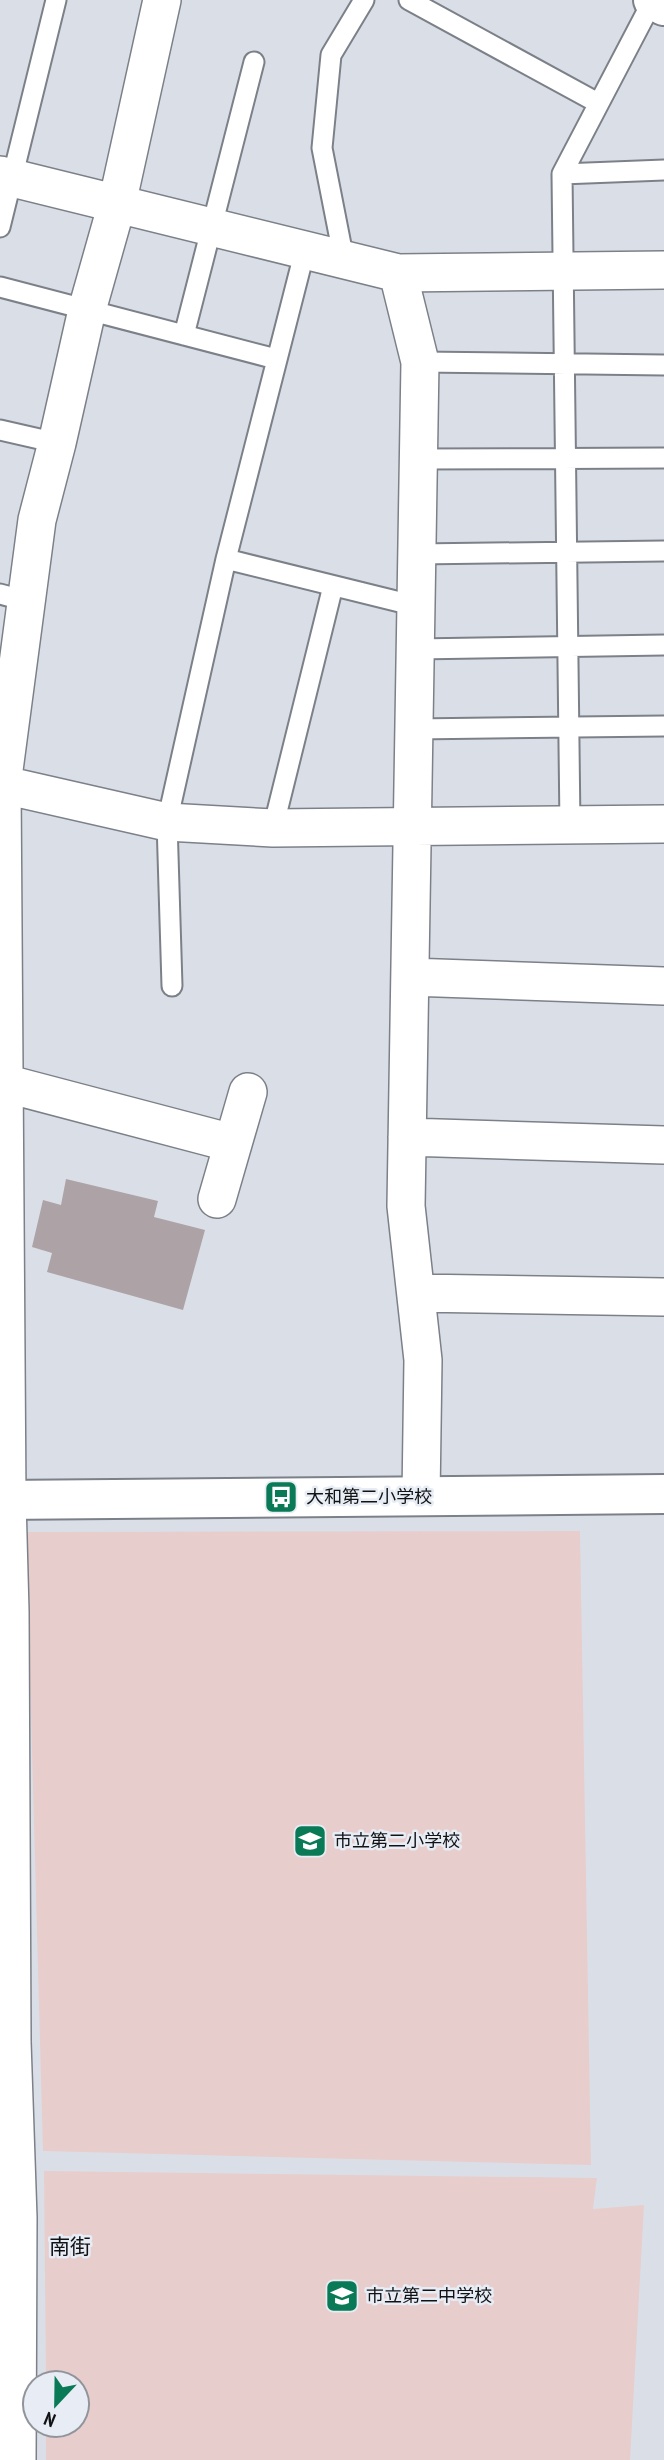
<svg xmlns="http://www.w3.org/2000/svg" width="664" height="2460" viewBox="0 0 664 2460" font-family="'PT Sans Narrow','Noto Sans JP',sans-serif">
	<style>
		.education { fill: #e8cdcd }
		.building { fill: #ada3a6 }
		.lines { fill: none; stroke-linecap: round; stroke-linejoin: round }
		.service-casing { stroke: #7c8088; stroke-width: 23 }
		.minor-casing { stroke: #7c8088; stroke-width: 40 }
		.tertiary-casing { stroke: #7c8088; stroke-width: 42 }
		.service { stroke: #fff; stroke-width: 19 }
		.minor { stroke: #fff; stroke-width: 37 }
		.tertiary { stroke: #fff; stroke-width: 38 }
		.labels { text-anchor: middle; stroke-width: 5; stroke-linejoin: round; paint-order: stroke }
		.poi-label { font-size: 18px; fill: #101214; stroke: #e7ecf5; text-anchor: start }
		.quarter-label { font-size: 21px; fill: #101214; stroke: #e7ecf5 }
	</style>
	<rect width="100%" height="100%" fill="#dadfe7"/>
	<path class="education" d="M 580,1531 L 591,2165 L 43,2151 L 26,1532 Z
		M 44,2171 L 597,2178 L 593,2209 L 644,2205 L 630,2460 L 46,2460 L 46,2425 L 77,2425 L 77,2383 L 46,2383 Z"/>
	<path class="building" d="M 66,1179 L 158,1201 L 154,1217 L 205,1230 L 183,1310 L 47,1272 L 52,1253 L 32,1247 L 43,1200 L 61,1205 Z"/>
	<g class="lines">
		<defs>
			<path id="service" d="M 409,0 L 598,103
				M 562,174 L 664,170
				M 0,227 L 56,0
				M 344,260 L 322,148 L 331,55 L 364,0
				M 0,287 L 276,359
				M 184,335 L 254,62
				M 420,362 L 664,365
				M 0,430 L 57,443
				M 419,459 L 664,458
				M 417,554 L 664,551
				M 226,559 L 416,606
				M 0,594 L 26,601
				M 416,649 L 664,645
				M 414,729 L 664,726
				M 570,826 L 562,174 L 653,0
				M 273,828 L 333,586
				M 172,986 L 167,822 L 226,559 L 305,250"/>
			<path id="minor" d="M 0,175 L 398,273 L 664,270
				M 398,273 L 420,362 L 406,1206 L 423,1360 L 421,1496
				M 0,784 L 167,822 L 273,828 L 664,824
				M 410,977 L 664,986
				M 4,1083 L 232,1143
				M 407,1137 L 664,1145
				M 217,1199 L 248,1092
				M 416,1293 L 664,1297
				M 17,2460 L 18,2218 L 12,2042 L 10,1611 L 7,1500 L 2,785 L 37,520 L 57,443 L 87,310 L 117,204 L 162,0"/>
			<path id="tertiary" d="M 653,0 L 664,6
				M 0,1500 L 664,1494"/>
		</defs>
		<use href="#service" class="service-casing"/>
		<use href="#minor" class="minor-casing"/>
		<use href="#tertiary" class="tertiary-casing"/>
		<use href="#service" class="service"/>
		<use href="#minor" class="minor"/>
		<use href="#tertiary" class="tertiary"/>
	</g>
	<defs>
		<symbol id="bus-square" viewBox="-11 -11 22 22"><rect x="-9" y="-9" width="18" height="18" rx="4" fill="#097a55" stroke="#e7ecf5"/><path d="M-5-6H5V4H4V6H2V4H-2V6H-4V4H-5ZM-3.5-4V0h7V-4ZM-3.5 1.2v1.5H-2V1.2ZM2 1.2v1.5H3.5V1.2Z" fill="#fff"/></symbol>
		<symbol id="school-square" viewBox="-11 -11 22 22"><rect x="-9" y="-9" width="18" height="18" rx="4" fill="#097a55" stroke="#e7ecf5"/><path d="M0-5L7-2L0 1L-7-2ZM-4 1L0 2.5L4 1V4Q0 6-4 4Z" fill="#fff"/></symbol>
	</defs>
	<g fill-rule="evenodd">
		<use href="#bus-square" x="262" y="1478" width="38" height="38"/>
		<use href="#school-square" x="291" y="1822" width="38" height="38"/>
		<use href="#school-square" x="323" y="2277" width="38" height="38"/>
	</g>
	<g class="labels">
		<g class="poi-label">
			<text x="306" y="1503">大和第二小学校</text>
			<text x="334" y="1847">市立第二小学校</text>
			<text x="366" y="2302">市立第二中学校</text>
		</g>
		<g class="quarter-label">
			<text x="70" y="2254">南街</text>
		</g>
	</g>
	<g transform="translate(56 2404) rotate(202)"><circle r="33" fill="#e7ecf5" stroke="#91959b" stroke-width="2"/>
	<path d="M0-5L12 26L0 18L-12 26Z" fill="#097a55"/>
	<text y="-10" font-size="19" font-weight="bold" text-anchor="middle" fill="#101214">N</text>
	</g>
</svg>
